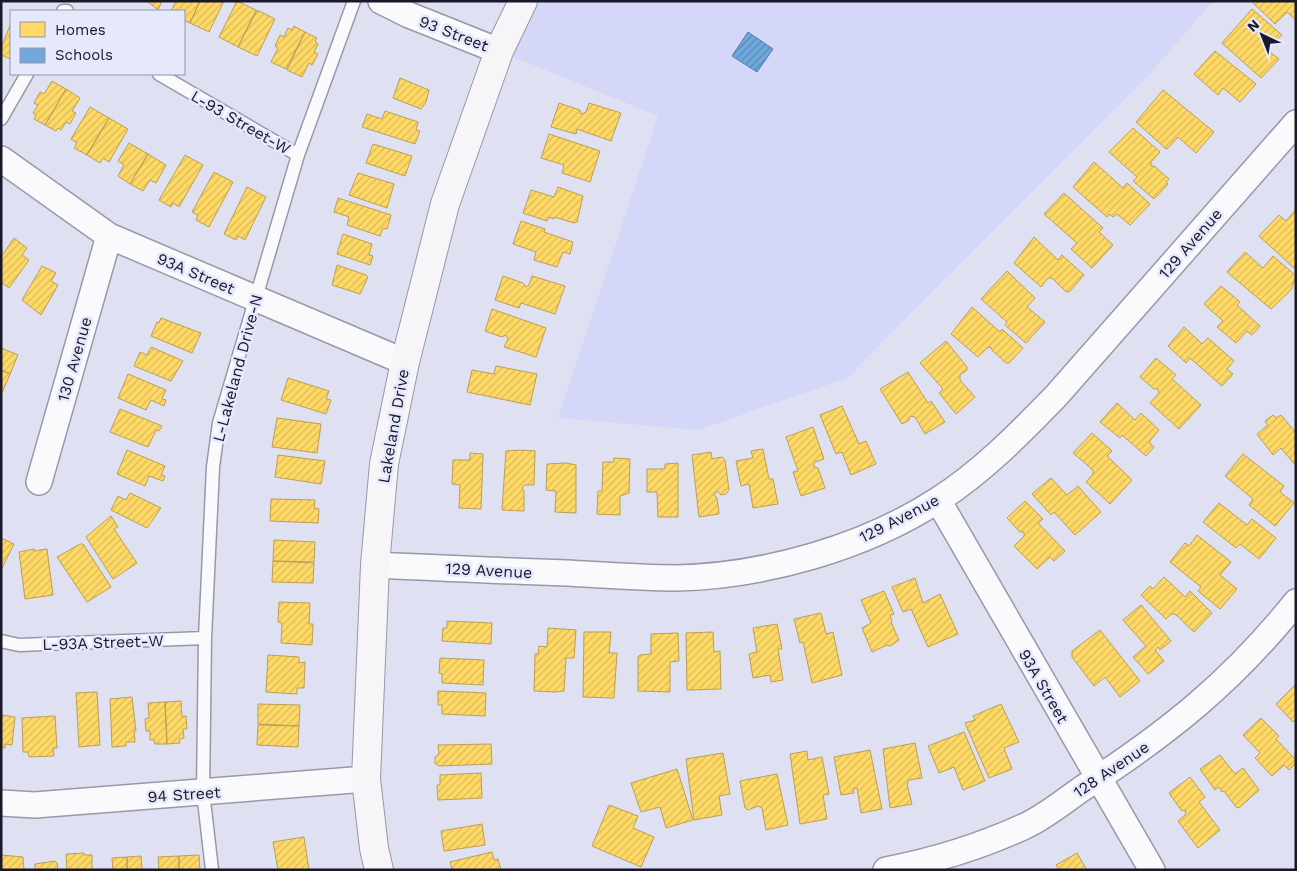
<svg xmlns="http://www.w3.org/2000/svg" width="1297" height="871" viewBox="0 0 1297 871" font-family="'Work Sans',sans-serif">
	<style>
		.built { fill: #d5d7f8 }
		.homes { fill: url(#homes-hatch); stroke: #ba9f54 }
		.schools { fill: url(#schools-hatch); stroke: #557da7 }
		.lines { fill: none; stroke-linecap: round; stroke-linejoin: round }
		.lane-casing { stroke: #9798a8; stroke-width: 15 }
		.street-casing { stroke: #9798a8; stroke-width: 28 }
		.secondary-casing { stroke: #9798a8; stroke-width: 30 }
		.lane { stroke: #fafafd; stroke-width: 12 }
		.street { stroke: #fafafd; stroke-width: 25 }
		.secondary { stroke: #f7f5f7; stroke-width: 28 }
		.labels { text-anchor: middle; stroke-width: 5; stroke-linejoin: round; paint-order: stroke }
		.street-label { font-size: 16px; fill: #18182a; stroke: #e6e8fc }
	</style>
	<defs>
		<pattern id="homes-hatch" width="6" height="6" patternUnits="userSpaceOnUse" patternTransform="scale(1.25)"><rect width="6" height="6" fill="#ffd966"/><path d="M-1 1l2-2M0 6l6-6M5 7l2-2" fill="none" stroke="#daba59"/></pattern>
		<pattern id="schools-hatch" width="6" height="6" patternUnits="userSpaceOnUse" patternTransform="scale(1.25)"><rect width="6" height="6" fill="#6fa8dc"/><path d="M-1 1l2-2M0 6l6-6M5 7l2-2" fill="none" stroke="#5a88b3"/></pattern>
	</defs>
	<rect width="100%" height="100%" fill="#dfe0f1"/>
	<path class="built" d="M 523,1 L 1213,1 L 1155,68 L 847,378 L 698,430 L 558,418 L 658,116 L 499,51 Z"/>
	<path class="homes" d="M 147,1 L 162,1 L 158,10 Z
		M 176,1 L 200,1 L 190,23 L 184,20 L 184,11 L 171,11 Z
		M 200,1 L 224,1 L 209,32 L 190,23 Z
		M 237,1 L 256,10 L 238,47 L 219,37 Z
		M 1251,1 L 1296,1 L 1296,20 L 1287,12 L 1275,24 Z
		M 1252,9 L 1282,35 L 1266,49 L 1279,59 L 1261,78 L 1222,43 Z
		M 257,10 L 275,19 L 257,56 L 238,47 Z
		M 11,23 L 11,59 L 1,55 L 1,48 Z
		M 294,26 L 305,32 L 286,69 L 271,62 L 278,48 L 275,46 L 280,35 L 284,37 L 288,28 L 292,30 Z
		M 305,32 L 317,38 L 315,41 L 318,44 L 314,52 L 318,54 L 312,65 L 309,63 L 302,77 L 287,70 Z
		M 1215,51 L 1256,84 L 1240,102 L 1223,88 L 1218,95 L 1194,74 Z
		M 400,78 L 429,90 L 426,102 L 421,109 L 393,98 Z
		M 52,81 L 66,89 L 45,125 L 34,119 L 36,115 L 33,113 L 38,105 L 34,103 L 40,92 L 44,94 Z
		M 66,89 L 80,98 L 72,111 L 76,113 L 70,124 L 66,122 L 61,130 L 58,128 L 56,131 L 45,125 Z
		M 1163,90 L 1214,132 L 1196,153 L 1178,137 L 1167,149 L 1165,148 L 1136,122 Z
		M 559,103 L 580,110 L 581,114 L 586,112 L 589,103 L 621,113 L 611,141 L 577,129 L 576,134 L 551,127 Z
		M 90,107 L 109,118 L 87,155 L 74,148 L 77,143 L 71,139 Z
		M 385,111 L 418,122 L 416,130 L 420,131 L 415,144 L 362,127 L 367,114 L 382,119 Z
		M 109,118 L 128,129 L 109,162 L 103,158 L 100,163 L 87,155 Z
		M 1133,128 L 1160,152 L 1151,162 L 1151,166 L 1154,166 L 1169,179 L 1166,182 L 1168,184 L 1154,199 L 1133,181 L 1137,177 L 1109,152 Z
		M 549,134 L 600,151 L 590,182 L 562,173 L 564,165 L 541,158 Z
		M 129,143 L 148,154 L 130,184 L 118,176 L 124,165 L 118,161 Z
		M 373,144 L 412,156 L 405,176 L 366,163 Z
		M 148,154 L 166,165 L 156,183 L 150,180 L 143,191 L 130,184 Z
		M 185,155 L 203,165 L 179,207 L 173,203 L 171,207 L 159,200 Z
		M 1094,162 L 1123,188 L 1127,183 L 1150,204 L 1130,225 L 1117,214 L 1113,217 L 1109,214 L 1107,217 L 1073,187 Z
		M 214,172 L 233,182 L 209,227 L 196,220 L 198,215 L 192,212 Z
		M 358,173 L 394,184 L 387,208 L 349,195 Z
		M 247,187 L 266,197 L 245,240 L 238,236 L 236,240 L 224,234 Z
		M 558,187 L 583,196 L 577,222 L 574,223 L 554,217 L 554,219 L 549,217 L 547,221 L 523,213 L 531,190 L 554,197 Z
		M 1064,193 L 1103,228 L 1099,232 L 1113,245 L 1092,268 L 1071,249 L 1077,243 L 1044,214 Z
		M 338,198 L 391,215 L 387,229 L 383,228 L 380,236 L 347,225 L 349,217 L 334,212 Z
		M 1296,209 L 1296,266 L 1294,268 L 1259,236 L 1279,215 L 1286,221 Z
		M 521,221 L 545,229 L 544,232 L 573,242 L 570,254 L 563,252 L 557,267 L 534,260 L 536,252 L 513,244 Z
		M 343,234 L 372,244 L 369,255 L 373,256 L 370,265 L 337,254 Z
		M 1034,237 L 1058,260 L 1062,255 L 1084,275 L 1070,291 L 1066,292 L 1052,278 L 1048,278 L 1041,287 L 1014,263 Z
		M 14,238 L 27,248 L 22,255 L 29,260 L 9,288 L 1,282 L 1,257 Z
		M 1245,252 L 1263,268 L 1273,256 L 1296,276 L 1291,290 L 1271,309 L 1227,272 Z
		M 337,265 L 366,275 L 368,277 L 360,294 L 332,285 Z
		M 42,266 L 56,273 L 51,281 L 58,285 L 41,315 L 22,300 Z
		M 1007,271 L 1035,298 L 1027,307 L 1045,322 L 1026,343 L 1005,325 L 1007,322 L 981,299 Z
		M 503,276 L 523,283 L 526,287 L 529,285 L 532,276 L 565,286 L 555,314 L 521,303 L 519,308 L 495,300 Z
		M 1221,286 L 1240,302 L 1237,305 L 1260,326 L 1252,335 L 1247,331 L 1236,343 L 1217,327 L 1223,321 L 1204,304 Z
		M 972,307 L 1000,332 L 1002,329 L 1023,348 L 1009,363 L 1006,363 L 992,350 L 991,347 L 987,348 L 978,357 L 951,334 Z
		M 492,309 L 546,328 L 536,357 L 504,347 L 508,339 L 506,335 L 502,337 L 485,331 Z
		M 161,318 L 201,333 L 192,353 L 151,336 L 157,322 L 159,323 Z
		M 1184,327 L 1202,344 L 1208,338 L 1234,361 L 1227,369 L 1233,374 L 1222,386 L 1190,358 L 1186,363 L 1168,346 Z
		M 946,341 L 967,367 L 967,370 L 960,375 L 960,380 L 975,397 L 956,414 L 939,393 L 943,389 L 920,363 Z
		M 151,347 L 183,361 L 171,381 L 134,366 L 140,352 L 147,355 Z
		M 1,348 L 18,355 L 10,374 L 1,370 Z
		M 1156,358 L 1176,375 L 1172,379 L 1201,405 L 1179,429 L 1150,403 L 1159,393 L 1158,389 L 1154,389 L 1140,377 Z
		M 496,366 L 537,374 L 530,405 L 467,392 L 472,370 L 494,374 Z
		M 1,370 L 10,374 L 2,393 L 1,393 Z
		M 908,372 L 928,403 L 931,401 L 945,422 L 925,434 L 915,417 L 910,416 L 909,420 L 902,424 L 880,389 Z
		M 128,374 L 166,390 L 162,399 L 166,400 L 164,406 L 151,400 L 146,410 L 118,398 Z
		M 288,378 L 329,391 L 326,399 L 331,400 L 326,414 L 281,400 Z
		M 1117,403 L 1135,420 L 1141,413 L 1159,430 L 1149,442 L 1154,447 L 1146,456 L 1122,435 L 1120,438 L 1100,422 Z
		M 842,406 L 859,444 L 866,441 L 876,464 L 851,475 L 842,452 L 836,454 L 820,415 Z
		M 120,409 L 162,426 L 159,431 L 156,430 L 148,447 L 110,432 Z
		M 1273,415 L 1276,418 L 1281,415 L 1296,433 L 1296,466 L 1281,448 L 1273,455 L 1257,434 L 1268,425 L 1265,421 Z
		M 277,418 L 321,424 L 317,453 L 272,447 Z
		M 813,427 L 824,459 L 815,462 L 813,466 L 818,468 L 825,488 L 801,496 L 793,472 L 798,471 L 786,437 Z
		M 1092,433 L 1112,451 L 1107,456 L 1132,480 L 1110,504 L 1086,482 L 1093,474 L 1093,470 L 1073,453 Z
		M 763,449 L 769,479 L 773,479 L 778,504 L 753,508 L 749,484 L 741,486 L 736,461 L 753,458 L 751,451 Z
		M 127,450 L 165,466 L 161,475 L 165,476 L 163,481 L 149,476 L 145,486 L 117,474 Z
		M 520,450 L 535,451 L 534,485 L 525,485 L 522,488 L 524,491 L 524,511 L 502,510 L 506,451 Z
		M 711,452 L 712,459 L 722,457 L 725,460 L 729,490 L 726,494 L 721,495 L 717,491 L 714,495 L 717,498 L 719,514 L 699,517 L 692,455 Z
		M 470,453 L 483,454 L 481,509 L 459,508 L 460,485 L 452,484 L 453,460 L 470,460 Z
		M 1243,454 L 1284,486 L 1280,492 L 1294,503 L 1275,526 L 1249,505 L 1253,499 L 1225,476 Z
		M 278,455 L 325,461 L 321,484 L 275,477 Z
		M 614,458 L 630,459 L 629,493 L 620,496 L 620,515 L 597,514 L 598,491 L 602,491 L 603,462 L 614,462 Z
		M 566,463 L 576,465 L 576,513 L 555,512 L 556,491 L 546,490 L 547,464 Z
		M 678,463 L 678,517 L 658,517 L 657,492 L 647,492 L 647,469 L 665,469 L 665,464 Z
		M 1051,478 L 1067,495 L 1078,486 L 1101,512 L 1075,535 L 1054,512 L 1051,515 L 1032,494 Z
		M 130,493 L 161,508 L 147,528 L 111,510 L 118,496 L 126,500 Z
		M 271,499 L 315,500 L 314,508 L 319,509 L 318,523 L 270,521 Z
		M 1025,501 L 1043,519 L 1038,523 L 1065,551 L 1054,561 L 1050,557 L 1037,569 L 1014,546 L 1024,536 L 1024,532 L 1020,532 L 1007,518 Z
		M 1219,503 L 1247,525 L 1252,519 L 1276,538 L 1259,559 L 1240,544 L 1236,548 L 1203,522 Z
		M 111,516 L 118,527 L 114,529 L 137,563 L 113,579 L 86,537 Z
		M 1197,535 L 1231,562 L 1220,575 L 1237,589 L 1220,609 L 1198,591 L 1201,587 L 1170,562 L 1185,543 L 1189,546 Z
		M 1,538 L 14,544 L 1,570 Z
		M 274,540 L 315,542 L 314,562 L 273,561 Z
		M 80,544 L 83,544 L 111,587 L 87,602 L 57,557 Z
		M 34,549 L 34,551 L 47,549 L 53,595 L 25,599 L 19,552 Z
		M 273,561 L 314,563 L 313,583 L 272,582 Z
		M 1164,577 L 1185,597 L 1190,591 L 1212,613 L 1194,632 L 1175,614 L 1171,614 L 1166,619 L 1141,595 L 1150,586 L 1153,589 Z
		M 915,578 L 923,603 L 940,594 L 958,634 L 928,647 L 911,609 L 903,612 L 892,587 Z
		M 884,591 L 894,614 L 890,615 L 892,621 L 891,622 L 899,640 L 890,646 L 887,645 L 872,652 L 862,628 L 871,623 L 861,600 Z
		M 279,602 L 310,603 L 309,624 L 313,624 L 312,645 L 281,643 L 282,623 L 278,622 Z
		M 1141,605 L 1171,641 L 1160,650 L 1158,647 L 1155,650 L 1164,661 L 1148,674 L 1133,657 L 1146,646 L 1123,620 Z
		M 821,613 L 826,634 L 833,632 L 842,675 L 812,683 L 803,642 L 800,643 L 794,619 Z
		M 447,621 L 492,623 L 491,644 L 442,641 L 443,628 L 447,628 Z
		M 777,624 L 782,649 L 778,649 L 783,680 L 771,682 L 770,675 L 753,678 L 749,654 L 757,652 L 753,628 Z
		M 548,628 L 576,630 L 574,658 L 566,658 L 564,691 L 554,692 L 534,691 L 535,654 L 538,654 L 539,646 L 547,647 Z
		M 1100,630 L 1140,681 L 1120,697 L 1105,677 L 1094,686 L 1072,657 L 1072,651 Z
		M 584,632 L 611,632 L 609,653 L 617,653 L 614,698 L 583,697 Z
		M 713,632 L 714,652 L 720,651 L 721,689 L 687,690 L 686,633 Z
		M 678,633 L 679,661 L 670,662 L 670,692 L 638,691 L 638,657 L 640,655 L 651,654 L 651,634 Z
		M 268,655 L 299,657 L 299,663 L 305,662 L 304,688 L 297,688 L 297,694 L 266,692 Z
		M 440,658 L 484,660 L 483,685 L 442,683 L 442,674 L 439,673 Z
		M 1295,685 L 1296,720 L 1293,722 L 1276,704 Z
		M 438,691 L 486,693 L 485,716 L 442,714 L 442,705 L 438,705 Z
		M 97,692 L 100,745 L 79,747 L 76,693 Z
		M 132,697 L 136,731 L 134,731 L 135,742 L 126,742 L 126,746 L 112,747 L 110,699 Z
		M 181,701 L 182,717 L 186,716 L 187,729 L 183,729 L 184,738 L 179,739 L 180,743 L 167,744 L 165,702 Z
		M 165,702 L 167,744 L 155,744 L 154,740 L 150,740 L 150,731 L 146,731 L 145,719 L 149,718 L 148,703 Z
		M 258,704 L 300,705 L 299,726 L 258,724 Z
		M 1001,704 L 1019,742 L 1004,748 L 1012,769 L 989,778 L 965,723 L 975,720 L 973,716 Z
		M 1,715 L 15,717 L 12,745 L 5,744 L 5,748 L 1,748 Z
		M 55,716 L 57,748 L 53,748 L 54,756 L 29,757 L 28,752 L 23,752 L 22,718 Z
		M 1261,718 L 1279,736 L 1276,739 L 1296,760 L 1296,763 L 1289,770 L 1284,765 L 1272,776 L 1255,758 L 1260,753 L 1243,735 Z
		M 258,725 L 299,726 L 298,747 L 257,745 Z
		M 964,732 L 985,781 L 963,790 L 954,767 L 939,773 L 928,746 Z
		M 915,743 L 922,778 L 909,780 L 907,784 L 912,804 L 890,808 L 883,749 Z
		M 491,744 L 492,764 L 439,766 L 435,763 L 435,757 L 439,754 L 438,745 Z
		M 870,750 L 882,809 L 861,813 L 857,788 L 853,789 L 854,793 L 841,795 L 834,757 Z
		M 807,751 L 808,760 L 822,757 L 829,794 L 823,795 L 827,819 L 800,824 L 790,754 Z
		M 723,753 L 730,794 L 719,796 L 722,815 L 694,820 L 686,759 Z
		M 1220,755 L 1235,774 L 1243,768 L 1259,790 L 1239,808 L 1236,807 L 1224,791 L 1222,792 L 1219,787 L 1215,790 L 1200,769 Z
		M 677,769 L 693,820 L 666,828 L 660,807 L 641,812 L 631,783 Z
		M 481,773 L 482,798 L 438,800 L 437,785 L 440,785 L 440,775 Z
		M 777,774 L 788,825 L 766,830 L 762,808 L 758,806 L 748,810 L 745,808 L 740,781 Z
		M 1190,777 L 1205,797 L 1199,802 L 1220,830 L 1198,848 L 1178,821 L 1185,815 L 1186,811 L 1181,810 L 1169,793 Z
		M 609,805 L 638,816 L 633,828 L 654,837 L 641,867 L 592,846 Z
		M 482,824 L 485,845 L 444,851 L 441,831 Z
		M 304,837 L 309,870 L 278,870 L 273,842 Z
		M 492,852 L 494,860 L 498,859 L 501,870 L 452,870 L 450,862 Z
		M 84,853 L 84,855 L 92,855 L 92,870 L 67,870 L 66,854 Z
		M 1077,853 L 1087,870 L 1059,870 L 1056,865 Z
		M 1,855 L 23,857 L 24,870 L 1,870 Z
		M 199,855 L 200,870 L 179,870 L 179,856 Z
		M 141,856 L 142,869 L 149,870 L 127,870 L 127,857 Z
		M 179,856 L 179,870 L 159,870 L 158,857 Z
		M 127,857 L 127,870 L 113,870 L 112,858 Z
		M 55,861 L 57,863 L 58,870 L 35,870 L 35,864 Z"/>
	<path class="schools" d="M 748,32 L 773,49 L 757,72 L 732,56 Z"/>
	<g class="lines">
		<defs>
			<path id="lane" d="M 63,11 L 67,11
				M 159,74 L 298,155
				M 1,119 L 27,74
				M 1,641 L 19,645 L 205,638
				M 212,870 L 203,792 L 205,638 L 213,467 L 219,423 L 298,155 L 354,1"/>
			<path id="street" d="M 381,1 L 409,15 L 499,51
				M 1,159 L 109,236 L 405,362
				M 39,482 L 109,236
				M 938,500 L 1152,870
				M 375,565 C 439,568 503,571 567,573 C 603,575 640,578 676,578 C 764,576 864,548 938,500 C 982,472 1019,434 1056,396 L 1296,123
				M 1,803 L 35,805 L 366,779
				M 886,870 C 933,861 979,847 1023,827 C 1044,818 1064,801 1083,788 C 1168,733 1232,682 1296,602"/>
			<path id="secondary" d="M 379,870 L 374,848 L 366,779 L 375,565 L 384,464 L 405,362 L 445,204 L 499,51 L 523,1"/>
		</defs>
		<use href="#lane" class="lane-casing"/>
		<use href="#street" class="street-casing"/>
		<use href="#secondary" class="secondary-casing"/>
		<use href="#lane" class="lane"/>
		<use href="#street" class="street"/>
		<use href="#secondary" class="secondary"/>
	</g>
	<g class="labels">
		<g class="street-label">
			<text transform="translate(454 33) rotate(21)" y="6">93 Street</text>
			<text transform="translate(241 122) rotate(30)" y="6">L-93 Street-W</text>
			<text transform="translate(1190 243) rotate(-49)" y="6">129 Avenue</text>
			<text transform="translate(196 273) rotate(23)" y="6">93A Street</text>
			<text transform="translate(74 359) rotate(-74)" y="6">130 Avenue</text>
			<text transform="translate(237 368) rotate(-75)" y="6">L-Lakeland Drive-N</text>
			<text transform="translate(393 426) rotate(-80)" y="6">Lakeland Drive</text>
			<text transform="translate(899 518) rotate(-27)" y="6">129 Avenue</text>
			<text transform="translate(489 570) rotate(3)" y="6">129 Avenue</text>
			<text transform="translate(103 642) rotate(-2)" y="6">L-93A Street-W</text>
			<text transform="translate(1044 686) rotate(60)" y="6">93A Street</text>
			<text transform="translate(1111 769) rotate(-34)" y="6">128 Avenue</text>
			<text transform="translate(184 794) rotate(-4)" y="6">94 Street</text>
		</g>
	</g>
	<rect width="1297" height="871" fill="none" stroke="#18182a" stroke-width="5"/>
	<rect x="10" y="10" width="175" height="65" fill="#e6e8fc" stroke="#9495a8"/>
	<rect x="20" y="22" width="25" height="15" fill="#ffd966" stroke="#9495a8"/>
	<text x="55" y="35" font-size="15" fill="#18182a">Homes</text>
	<rect x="20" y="48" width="25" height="15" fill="#6fa8dc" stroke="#9495a8"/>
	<text x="55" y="60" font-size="15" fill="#18182a">Schools</text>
	<g transform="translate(1262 35) rotate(317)" stroke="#e6e8fc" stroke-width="4" paint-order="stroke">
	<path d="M0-4L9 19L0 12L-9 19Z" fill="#18182a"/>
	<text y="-8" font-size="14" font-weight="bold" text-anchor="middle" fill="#18182a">N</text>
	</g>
</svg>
